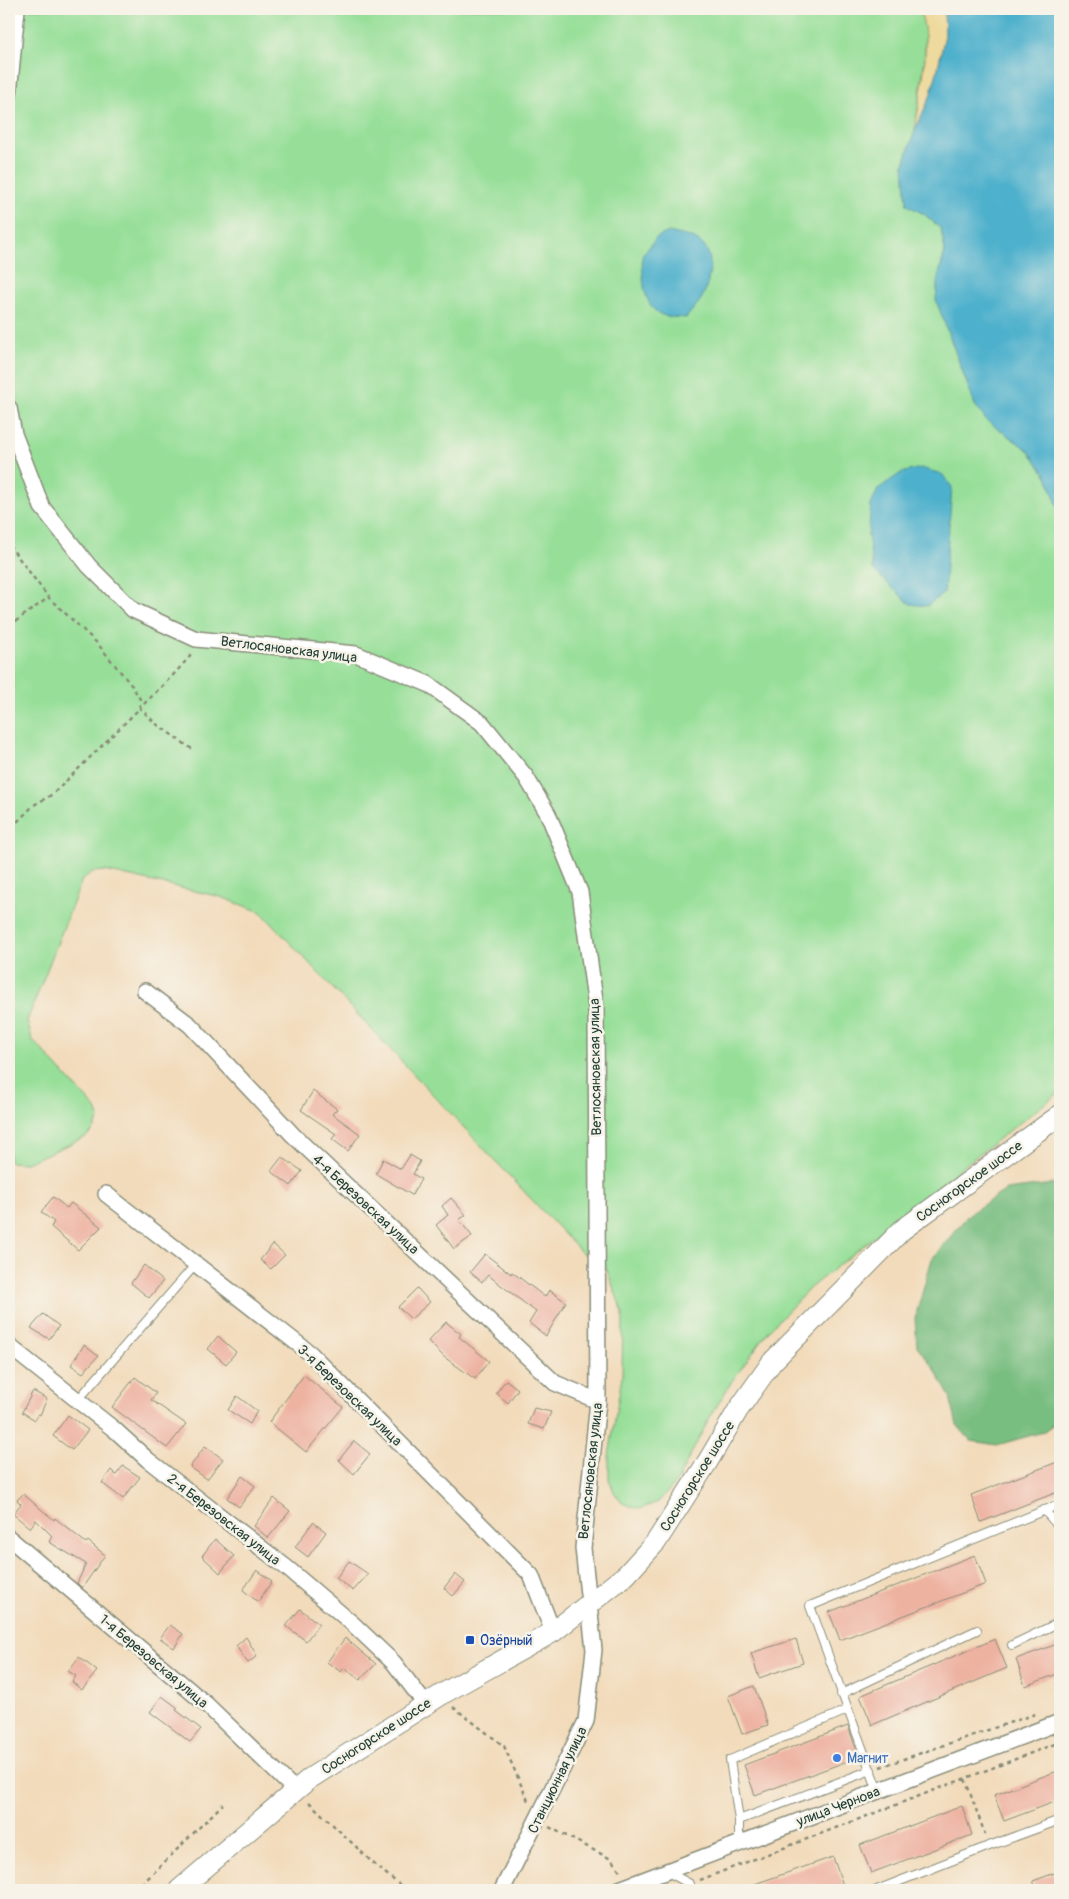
<svg xmlns="http://www.w3.org/2000/svg" width="1069" height="1899" viewBox="0 0 1069 1899" font-family="Pangolin,sans-serif">
	<style>
		.green { fill: #97df99; stroke: #5b8e66 }
		.forest { fill: #79be81; stroke: #4c7e5a }
		.sand { fill: #eeda9e; stroke: #868c69 }
		.water { fill: #4db0cc; stroke: #367680 }
		.building { fill: #eeb2a1 }
		.lines { fill: none; stroke-linecap: round; stroke-linejoin: round }
		.lane-casing { stroke: #888c78; stroke-width: 10 }
		.street-casing { stroke: #888c78; stroke-width: 18 }
		.secondary-casing { stroke: #888c78; stroke-width: 22 }
		.path { stroke: #888c78; stroke-width: 2.5; stroke-dasharray: 4 4; stroke-linecap: butt }
		.lane { stroke: #fff; stroke-width: 8 }
		.street { stroke: #fff; stroke-width: 15 }
		.secondary { stroke: #fff; stroke-width: 20 }
		.transit-dot { fill: #1a4fb4; stroke: #f7f3e8; stroke-width: 2 }
		.shop-dot { fill: #3f7fe0; stroke: #f7f3e8; stroke-width: 2 }
		.labels { text-anchor: middle; stroke-width: 5; stroke-linejoin: round; paint-order: stroke }
		.street-label { font-size: 14px; fill: #1f3d34; stroke: #f7f3e8 }
		.transit-label { font-size: 14px; fill: #164399; stroke: #f7f3e8; text-anchor: start }
		.shop-label { font-size: 14px; fill: #366cbe; stroke: #f7f3e8; text-anchor: start }
	</style>
	<rect width="100%" height="100%" fill="#f7f3e8"/>
	<filter id="ink" filterUnits="userSpaceOnUse"><feTurbulence type="fractalNoise" baseFrequency=".02" numOctaves="2"/><feDisplacementMap in="SourceGraphic" scale="10" xChannelSelector="R" yChannelSelector="G"/><feConvolveMatrix kernelMatrix="1 2 1 2 8 2 1 2 1" color-interpolation-filters="sRGB"/></filter>
	<filter id="wash" filterUnits="userSpaceOnUse"><feTurbulence type="fractalNoise" baseFrequency=".0096" numOctaves="4" result="noise"/><feDisplacementMap in="SourceGraphic" scale="20" xChannelSelector="R" yChannelSelector="G"/><feGaussianBlur stdDeviation="1.12" result="paint"/><feColorMatrix in="noise" values="0 0 0 0 0 0 0 0 0 0 0 0 0 0 0 0 0 1.4 0 .05"/><feComposite in="paint" operator="in"/></filter>
	<g filter="url(#wash)">
		<rect width="100%" height="100%" fill="#f2dbbb"/>
		<path class="green" d="M 9,9 L 920,9 L 925,28 L 925,57 L 915,130 L 904,164 L 907,205 L 924,214 L 941,229 L 945,251 L 938,278 L 936,300 L 975,405 L 986,420 L 1028,450 L 1047,476 L 1060,513 L 1060,1092 L 975,1157 L 811,1287 L 770,1329 L 732,1381 L 709,1419 L 676,1483 L 658,1502 L 640,1509 L 622,1503 L 614,1492 L 609,1479 L 609,1456 L 622,1376 L 623,1313 L 603,1260 L 582,1253 L 261,912 L 221,897 L 105,871 L 92,872 L 82,880 L 27,1021 L 32,1039 L 96,1109 L 99,1117 L 95,1128 L 86,1137 L 26,1163 L 9,1162 Z"/>
		<path class="forest" d="M 1053,1184 L 1060,1185 L 1060,1419 L 1043,1432 L 997,1445 L 971,1441 L 957,1425 L 950,1397 L 934,1368 L 917,1346 L 915,1318 L 932,1259 L 969,1214 L 1006,1190 Z"/>
		<path class="sand" d="M 919,9 L 944,9 L 945,35 L 937,72 L 930,97 L 915,130 C 920,95 933,41 919,9 Z"/>
		<path class="water" d="M 944,9 L 1060,9 L 1060,513 L 1047,476 L 1028,450 L 986,420 L 975,405 L 936,300 L 938,278 L 945,251 L 941,229 L 924,214 L 907,205 L 904,164 L 915,130 L 930,97 L 937,72 L 945,35 Z
			M 669,232 C 680,235 694,236 702,244 C 716,257 709,281 703,296 C 699,304 691,311 686,318 C 679,317 671,318 665,316 C 641,309 643,276 642,256 L 657,237 Z
			M 921,468 L 942,474 L 952,487 L 944,593 L 927,606 L 910,604 L 873,570 L 868,535 L 871,505 L 878,489 L 901,473 Z"/>
		<g id="blocks">
			<path class="building" d="M 313,1091 L 337,1109 L 332,1114 L 360,1134 L 348,1151 L 332,1139 L 336,1134 L 301,1110 Z
				M 410,1155 L 420,1161 L 413,1174 L 421,1179 L 412,1195 L 376,1174 L 383,1159 L 401,1169 Z
				M 282,1157 L 302,1171 L 291,1186 L 271,1171 Z
				M 53,1197 L 67,1208 L 71,1203 L 101,1227 L 78,1250 L 51,1227 L 54,1222 L 41,1212 Z
				M 451,1198 L 466,1215 L 459,1220 L 472,1236 L 454,1249 L 436,1225 L 448,1215 L 442,1206 Z
				M 273,1244 L 285,1255 L 271,1269 L 260,1260 Z
				M 485,1254 L 511,1274 L 512,1272 L 545,1297 L 549,1290 L 566,1302 L 546,1336 L 529,1323 L 536,1312 L 488,1275 L 482,1282 L 470,1272 Z
				M 144,1265 L 163,1281 L 149,1298 L 131,1283 Z
				M 417,1288 L 430,1302 L 411,1319 L 398,1307 Z
				M 43,1314 L 59,1326 L 49,1339 L 31,1328 Z
				M 446,1322 L 461,1334 L 459,1337 L 489,1361 L 475,1379 L 444,1357 L 428,1341 Z
				M 218,1336 L 236,1352 L 226,1364 L 208,1349 Z
				M 84,1345 L 98,1356 L 83,1373 L 71,1365 Z
				M 304,1375 L 343,1407 L 306,1452 L 269,1422 Z
				M 135,1377 L 156,1393 L 151,1400 L 186,1424 L 167,1448 L 112,1407 Z
				M 506,1380 L 518,1389 L 508,1403 L 496,1393 Z
				M 33,1391 L 47,1399 L 40,1415 L 38,1414 L 35,1420 L 22,1412 Z
				M 237,1396 L 257,1411 L 250,1424 L 228,1410 Z
				M 534,1408 L 551,1412 L 544,1429 L 528,1424 Z
				M 68,1415 L 88,1430 L 72,1450 L 53,1436 Z
				M 354,1441 L 370,1454 L 354,1474 L 339,1460 Z
				M 205,1446 L 223,1459 L 207,1479 L 190,1467 Z
				M 1060,1461 L 1060,1491 L 981,1522 L 971,1495 Z
				M 123,1466 L 140,1477 L 123,1499 L 102,1483 L 111,1470 L 116,1475 Z
				M 242,1476 L 255,1486 L 239,1507 L 227,1498 Z
				M 23,1494 L 54,1520 L 55,1518 L 86,1543 L 88,1541 L 105,1555 L 82,1588 L 77,1583 L 86,1564 L 49,1542 L 52,1536 L 36,1520 L 30,1528 L 13,1514 L 21,1504 L 17,1500 Z
				M 274,1498 L 290,1511 L 268,1538 L 254,1526 Z
				M 313,1522 L 326,1532 L 308,1557 L 295,1547 Z
				M 215,1539 L 234,1556 L 220,1573 L 202,1556 Z
				M 975,1555 L 986,1584 L 840,1640 L 829,1612 Z
				M 349,1561 L 368,1574 L 353,1591 L 336,1578 Z
				M 257,1570 L 272,1581 L 258,1602 L 243,1590 Z
				M 455,1574 L 465,1582 L 453,1596 L 444,1588 Z
				M 300,1609 L 319,1624 L 306,1641 L 286,1626 Z
				M 170,1625 L 183,1634 L 174,1648 L 160,1638 Z
				M 246,1637 L 257,1656 L 248,1663 L 236,1646 Z
				M 345,1638 L 376,1664 L 360,1680 L 344,1668 L 341,1672 L 327,1662 Z
				M 796,1639 L 803,1663 L 759,1678 L 751,1653 Z
				M 995,1639 L 1007,1668 L 872,1725 L 860,1696 Z
				M 1060,1643 L 1060,1673 L 1025,1686 L 1016,1659 Z
				M 79,1657 L 97,1671 L 82,1690 L 72,1682 L 76,1676 L 68,1671 Z
				M 754,1686 L 768,1725 L 742,1734 L 728,1696 Z
				M 162,1696 L 178,1708 L 176,1710 L 201,1729 L 190,1742 L 150,1712 Z
				M 848,1726 L 859,1757 L 755,1795 L 744,1765 Z
				M 1060,1770 L 1060,1800 L 1004,1821 L 994,1795 Z
				M 962,1806 L 972,1835 L 871,1873 L 860,1845 Z
				M 833,1857 L 844,1888 L 836,1890 L 743,1890 L 743,1888 Z
				M 1060,1871 L 1060,1890 L 1037,1890 L 1033,1881 Z"/>
		</g>
	</g>
	<g filter="url(#ink)">
		<use href="#blocks" fill-opacity="0" stroke="#888c78" stroke-width="1"/>
		<g class="lines">
			<defs>
				<path id="lane" d="M 77,1401 L 196,1264
					M 1044,1510 L 1060,1528
					M 1012,1645 L 1060,1622
					M 841,1694 L 977,1630
					M 878,1791 L 810,1606 L 1060,1504
					M 739,1820 L 871,1770
					M 739,1844 L 739,1820 L 730,1760 L 847,1710
					M 666,1871 L 690,1884 L 692,1890
					M 877,1890 L 989,1846 L 1060,1820"/>
				<path id="street" d="M 9,94 L 17,9
					M 9,408 L 14,434 L 42,507 L 89,566 L 133,610 L 196,639 L 356,654 L 428,684 L 482,723 L 526,777 L 548,814 L 580,892 L 596,1007 L 598,1401 L 583,1548 L 594,1650 L 586,1721 L 502,1890
					M 145,991 L 190,1025 L 293,1135 L 555,1383 L 598,1401
					M 106,1194 L 311,1354 L 531,1575 L 553,1632
					M 9,1346 L 115,1430 L 148,1460 L 287,1568 L 353,1624 L 394,1663 L 426,1705
					M 9,1538 L 207,1705 L 295,1790
					M 617,1890 L 1060,1722"/>
				<path id="secondary" d="M 179,1890 L 309,1779 L 444,1693 L 553,1632 L 626,1575 L 656,1542 L 708,1461 L 738,1410 L 772,1362 L 902,1230 L 1060,1115"/>
			</defs>
			<use href="#lane" class="lane-casing"/>
			<use href="#street" class="street-casing"/>
			<use href="#secondary" class="secondary-casing"/>
			<path class="path" d="M 9,545 L 49,598 L 97,643 L 132,686 L 140,699 L 140,708 L 53,794 L 34,805 L 9,830
				M 9,626 L 48,598
				M 192,749 L 155,723 L 140,708 L 175,673 L 193,653
				M 453,1707 L 504,1746 L 529,1803
				M 880,1767 L 1038,1713
				M 965,1779 L 986,1837
				M 309,1802 L 374,1864 L 406,1890
				M 549,1827 L 611,1859 L 622,1873
				M 700,1880 L 1060,1742
				M 136,1890 L 223,1804"/>
			<use href="#lane" class="lane"/>
			<use href="#street" class="street"/>
			<use href="#secondary" class="secondary"/>
		</g>
	</g>
	<rect class="transit-dot" x="465" y="1635" width="10" height="10" rx="2.5"/>
	<circle class="shop-dot" cx="837" cy="1758" r="5"/>
	<g class="labels">
		<g class="street-label">
			<text transform="translate(289 649) rotate(7)" y="5">Ветлосяновская улица</text>
			<text transform="translate(595 1067) rotate(-91)" y="5">Ветлосяновская улица</text>
			<text transform="translate(969 1181) rotate(-36)" y="5">Сосногорское шоссе</text>
			<text transform="translate(366 1204) rotate(43)" y="5">4-я Березовская улица</text>
			<text transform="translate(350 1395) rotate(44)" y="5">3-я Березовская улица</text>
			<text transform="translate(590 1471) rotate(-84)" y="5">Ветлосяновская улица</text>
			<text transform="translate(697 1476) rotate(-58)" y="5">Сосногорское шоссе</text>
			<text transform="translate(224 1519) rotate(38)" y="5">2-я Березовская улица</text>
			<text transform="translate(154 1661) rotate(40)" y="5">1-я Березовская улица</text>
			<text transform="translate(376 1736) rotate(-33)" y="5">Сосногорское шоссе</text>
			<text transform="translate(557 1780) rotate(-64)" y="5">Станционная улица</text>
			<text transform="translate(838 1806) rotate(-21)" y="5">улица Чернова</text>
		</g>
		<g class="transit-label">
			<text x="480" y="1645">Озёрный</text>
		</g>
		<g class="shop-label">
			<text x="847" y="1763">Магнит</text>
		</g>
	</g>
	<rect width="1069" height="1899" fill="none" stroke="#f7f3e8" stroke-width="30"/>
</svg>
